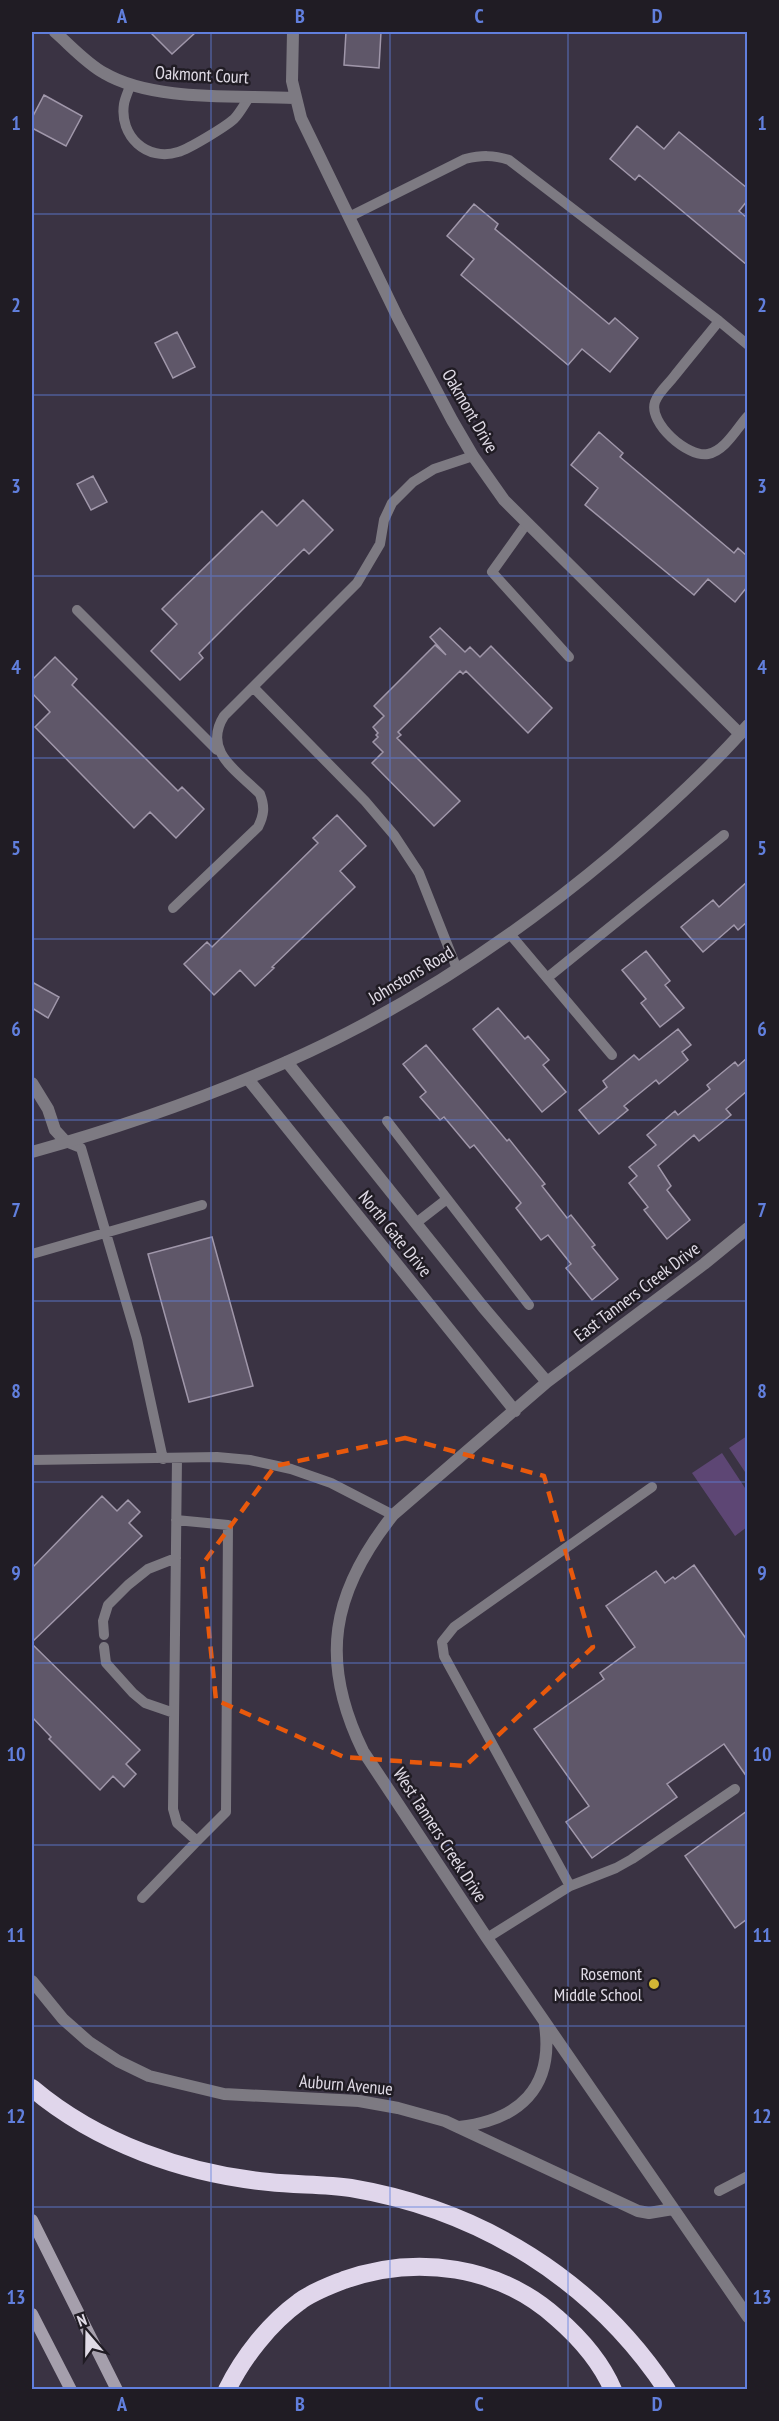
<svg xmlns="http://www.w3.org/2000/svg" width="779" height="2421" viewBox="0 0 779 2421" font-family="'PT Sans Narrow',sans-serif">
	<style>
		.pitch { fill: #5d4674 }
		.building { fill: #5f5769; stroke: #a097aa; stroke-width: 1.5 }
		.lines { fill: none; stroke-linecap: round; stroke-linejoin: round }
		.service { stroke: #7d7a82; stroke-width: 10 }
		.minor { stroke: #7d7a82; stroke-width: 12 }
		.tertiary { stroke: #7d7a82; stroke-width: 12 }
		.secondary { stroke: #a59fac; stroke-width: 12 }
		.motorway { stroke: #e0d6eb; stroke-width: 18 }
		.marked { fill: none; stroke: #e8590c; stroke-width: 4.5; stroke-dasharray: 12 8; stroke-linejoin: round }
		.grid { fill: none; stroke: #617fdd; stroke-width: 1.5; stroke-opacity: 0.55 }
		.poi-dot { fill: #d2b635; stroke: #201c24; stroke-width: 2 }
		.labels { text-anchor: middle; stroke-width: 5; stroke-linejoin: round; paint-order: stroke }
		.street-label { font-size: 18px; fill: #e0dbe6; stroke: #201c24 }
		.poi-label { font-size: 18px; fill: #e0dbe6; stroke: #201c24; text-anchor: end }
		.neatline { fill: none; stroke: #617fdd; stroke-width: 2 }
		.grid-label { font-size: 20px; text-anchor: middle; font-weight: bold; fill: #617fdd }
	</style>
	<rect width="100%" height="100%" fill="#3a3343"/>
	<path class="pitch" d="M 747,1436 L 747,1475 L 729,1448 Z
		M 722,1453 L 747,1491 L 747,1527 L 735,1536 L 692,1473 Z"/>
	<path class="building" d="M 150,32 L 196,32 L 172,54 Z
		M 346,32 L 381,32 L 379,68 L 344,65 Z
		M 44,95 L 82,116 L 66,146 L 32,128 L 32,118 Z
		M 637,126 L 664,149 L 679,132 L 747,188 L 747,201 L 739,211 L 747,218 L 747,265 L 639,175 L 635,180 L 610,159 Z
		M 474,204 L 498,224 L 495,229 L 609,324 L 615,318 L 638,338 L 610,372 L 582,349 L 568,365 L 461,275 L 474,259 L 447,236 Z
		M 177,332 L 195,367 L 173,378 L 155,343 Z
		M 599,432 L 623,453 L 620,457 L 734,553 L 738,548 L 747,556 L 747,587 L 735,602 L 708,579 L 694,595 L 585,505 L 598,488 L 571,465 Z
		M 93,476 L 107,502 L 91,510 L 77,484 Z
		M 303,500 L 333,530 L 309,554 L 304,549 L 242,610 L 199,653 L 203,658 L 180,680 L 151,651 L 177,624 L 162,609 L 262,511 L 277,526 Z
		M 440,628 L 465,652 L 470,647 L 480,657 L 491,646 L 552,708 L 528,733 L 466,671 L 463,674 L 460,671 L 398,732 L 401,735 L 397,738 L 460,801 L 434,826 L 372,763 L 383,752 L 373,742 L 378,737 L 376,735 L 378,733 L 373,727 L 384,716 L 374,706 L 435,645 L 446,655 L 430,637 Z
		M 55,657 L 77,679 L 72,685 L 178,791 L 182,787 L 204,809 L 176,838 L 150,812 L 134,828 L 35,727 L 50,712 L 32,693 L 32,680 Z
		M 337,815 L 366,846 L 340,871 L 355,887 L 272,967 L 274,968 L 255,986 L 240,970 L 214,995 L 184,964 L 207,942 L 212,947 L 268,892 L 318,843 L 313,838 Z
		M 747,882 L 747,922 L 738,930 L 734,925 L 703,952 L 681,927 L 713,900 L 719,907 Z
		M 646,951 L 670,981 L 665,985 L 684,1008 L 660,1027 L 641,1003 L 646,999 L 622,970 Z
		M 32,982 L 59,997 L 48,1018 L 32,1008 Z
		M 498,1008 L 525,1039 L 528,1036 L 549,1060 L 543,1065 L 566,1092 L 542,1112 L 473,1029 Z
		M 678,1029 L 691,1045 L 682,1052 L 688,1060 L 659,1084 L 656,1080 L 624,1106 L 628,1110 L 599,1134 L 579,1110 L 607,1087 L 603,1081 L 634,1055 L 639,1060 Z
		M 426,1045 L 507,1141 L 509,1139 L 545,1184 L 542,1186 L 567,1218 L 571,1215 L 595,1245 L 592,1247 L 618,1279 L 592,1300 L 566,1268 L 571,1264 L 548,1235 L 541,1240 L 516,1208 L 521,1203 L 474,1145 L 470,1148 L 444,1117 L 440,1120 L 420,1097 L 426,1092 L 403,1064 Z
		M 747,1058 L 747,1091 L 726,1109 L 731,1115 L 699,1141 L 694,1135 L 658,1166 L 671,1186 L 667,1190 L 690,1220 L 667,1239 L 644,1210 L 648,1207 L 629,1183 L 637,1176 L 629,1167 L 656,1145 L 647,1135 L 675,1111 L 678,1115 L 710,1089 L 707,1085 L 735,1062 L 738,1066 Z
		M 212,1237 L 253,1386 L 189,1402 L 148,1254 Z
		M 102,1496 L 117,1511 L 128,1500 L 140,1512 L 129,1523 L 142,1536 L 32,1642 L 32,1568 Z
		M 694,1565 L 747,1640 L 747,1777 L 724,1744 L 667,1784 L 677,1797 L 592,1858 L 566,1822 L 589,1806 L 534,1729 L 604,1679 L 600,1673 L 635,1647 L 606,1606 L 656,1571 L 665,1583 L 673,1577 L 675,1579 Z
		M 32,1644 L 140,1750 L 126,1764 L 136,1774 L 124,1787 L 113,1776 L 100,1790 L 49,1739 L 51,1737 L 32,1717 Z
		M 747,1811 L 747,1919 L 735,1928 L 685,1856 Z"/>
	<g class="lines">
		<path class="service" d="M 130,86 C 128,92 125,98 124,104 C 119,136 147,162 178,152 C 189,149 225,127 234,119 C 240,113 245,103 250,96
			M 349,217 L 465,159 C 482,155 493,155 509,160 L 719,321
			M 748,345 L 719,321 C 703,341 687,360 672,379 C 666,386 658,393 655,402 C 648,423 688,458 708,454 C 725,451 737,428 748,416
			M 527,523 L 492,572 L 569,657
			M 77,610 L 217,750
			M 253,687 L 365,801 L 394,835 L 419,873 L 457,969
			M 173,908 L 258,827 C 264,815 265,807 260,794 C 237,771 202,751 224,716 L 357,583 L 380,544 L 384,520 L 392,503 L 413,482 L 434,469 L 473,456
			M 510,934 L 612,1055
			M 547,978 L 724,835
			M 387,1121 L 529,1305
			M 66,1142 L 81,1148 L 137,1339 L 163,1459
			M 416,1223 L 447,1199
			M 32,1254 L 202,1205
			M 32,1460 L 217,1457 L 250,1460 L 291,1469 L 331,1483 L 393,1515
			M 176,1520 L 228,1525 L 226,1812 L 197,1841 L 177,1823 L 173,1809 L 177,1458
			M 104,1635 L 103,1621 L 108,1605 L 128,1585 L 148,1569 L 176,1558
			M 104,1647 L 106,1663 L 133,1693 L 145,1703 L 174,1713
			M 570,1886 L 444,1656 L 442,1642 L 454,1627 L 652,1487
			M 142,1898 L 197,1841
			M 487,1938 L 570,1886 L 616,1868 L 632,1859 L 735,1789
			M 719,2191 L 748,2176"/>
		<path class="minor" d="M 55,32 C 70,45 86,63 104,73 C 153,102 237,95 294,98
			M 293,32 L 292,81 L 301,118 L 398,318 L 452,420 L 473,456 L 504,500 L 740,734
			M 287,1062 L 483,1307 L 547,1382
			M 248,1079 L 515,1411
			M 32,1083 L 48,1109 L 55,1130 L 66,1142
			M 748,1228 L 704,1264 L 547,1382 L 393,1515 C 331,1593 319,1661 363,1751 L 487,1938 L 748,2317
			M 32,1981 L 63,2019 L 89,2042 L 118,2061 L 149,2076 L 224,2094 L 359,2101 L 398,2108 L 445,2121 L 638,2211 L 649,2213 L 673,2209
			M 459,2127 C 519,2120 554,2088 545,2025"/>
		<path class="tertiary" d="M 32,1152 C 118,1128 202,1099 284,1063 C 403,1011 514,937 613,854 C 660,814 707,772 748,725"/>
		<path class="secondary" d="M 32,2220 L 117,2390
			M 32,2314 L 71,2390"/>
		<path class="motorway" d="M 32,2088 C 97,2143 185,2174 269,2182 C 296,2185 324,2184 351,2188 C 481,2210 594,2280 667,2390
			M 227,2390 C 243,2357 270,2323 299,2302 C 312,2292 329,2286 344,2280 C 417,2254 499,2266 557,2318 C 580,2338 601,2362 613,2390"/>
	</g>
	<path class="marked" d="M 405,1438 L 544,1476 L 593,1647 L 465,1766 L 344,1757 L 216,1700 L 202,1565 L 275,1466 Z"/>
	<path class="grid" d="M 211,32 L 211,2390M 390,32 L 390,2390M 568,32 L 568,2390M 32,214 L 748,214M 32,395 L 748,395M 32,576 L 748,576M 32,758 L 748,758M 32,939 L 748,939M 32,1120 L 748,1120M 32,1301 L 748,1301M 32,1482 L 748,1482M 32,1663 L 748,1663M 32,1845 L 748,1845M 32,2026 L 748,2026M 32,2207 L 748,2207"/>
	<circle class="poi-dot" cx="654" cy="1984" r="6"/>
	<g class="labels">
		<g class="street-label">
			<text transform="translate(202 75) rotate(3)" y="6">Oakmont Court</text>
			<text transform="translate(470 411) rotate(60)" y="6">Oakmont Drive</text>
			<text transform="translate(411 975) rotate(-31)" y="6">Johnstons Road</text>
			<text transform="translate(395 1234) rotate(51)" y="6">North Gate Drive</text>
			<text transform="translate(637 1292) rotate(-37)" y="6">East Tanners Creek Drive</text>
			<text transform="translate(440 1835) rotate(57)" y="6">West Tanners Creek Drive</text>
			<text transform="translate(346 2085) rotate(5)" y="6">Auburn Avenue</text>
		</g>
		<g class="poi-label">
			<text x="642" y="1980">Rosemont<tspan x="642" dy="21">Middle School</tspan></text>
		</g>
	</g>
	<rect width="779" height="2421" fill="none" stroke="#201c24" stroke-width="66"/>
	<g transform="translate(87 2334) rotate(340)" stroke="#201c24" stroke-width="4.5" paint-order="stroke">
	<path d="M0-4.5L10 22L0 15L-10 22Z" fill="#e0dbe6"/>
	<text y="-9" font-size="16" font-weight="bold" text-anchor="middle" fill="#e0dbe6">N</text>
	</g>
	<rect x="33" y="33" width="713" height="2355" class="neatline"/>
	<g class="grid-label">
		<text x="122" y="23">A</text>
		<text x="300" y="23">B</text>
		<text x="479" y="23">C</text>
		<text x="657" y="23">D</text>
		<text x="16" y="130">1</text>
		<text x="762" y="130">1</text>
		<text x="16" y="312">2</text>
		<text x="762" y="312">2</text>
		<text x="16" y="493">3</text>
		<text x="762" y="493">3</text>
		<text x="16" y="674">4</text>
		<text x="762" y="674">4</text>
		<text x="16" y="855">5</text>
		<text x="762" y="855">5</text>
		<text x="16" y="1036">6</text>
		<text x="762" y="1036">6</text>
		<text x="16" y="1217">7</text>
		<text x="762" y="1217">7</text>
		<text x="16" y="1398">8</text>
		<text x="762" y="1398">8</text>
		<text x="16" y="1580">9</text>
		<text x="762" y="1580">9</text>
		<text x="16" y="1761">10</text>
		<text x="762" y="1761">10</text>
		<text x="16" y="1942">11</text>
		<text x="762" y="1942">11</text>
		<text x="16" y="2123">12</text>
		<text x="762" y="2123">12</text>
		<text x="16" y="2304">13</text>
		<text x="762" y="2304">13</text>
		<text x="122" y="2411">A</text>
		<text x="300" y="2411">B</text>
		<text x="479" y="2411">C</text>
		<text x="657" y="2411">D</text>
	</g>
</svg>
